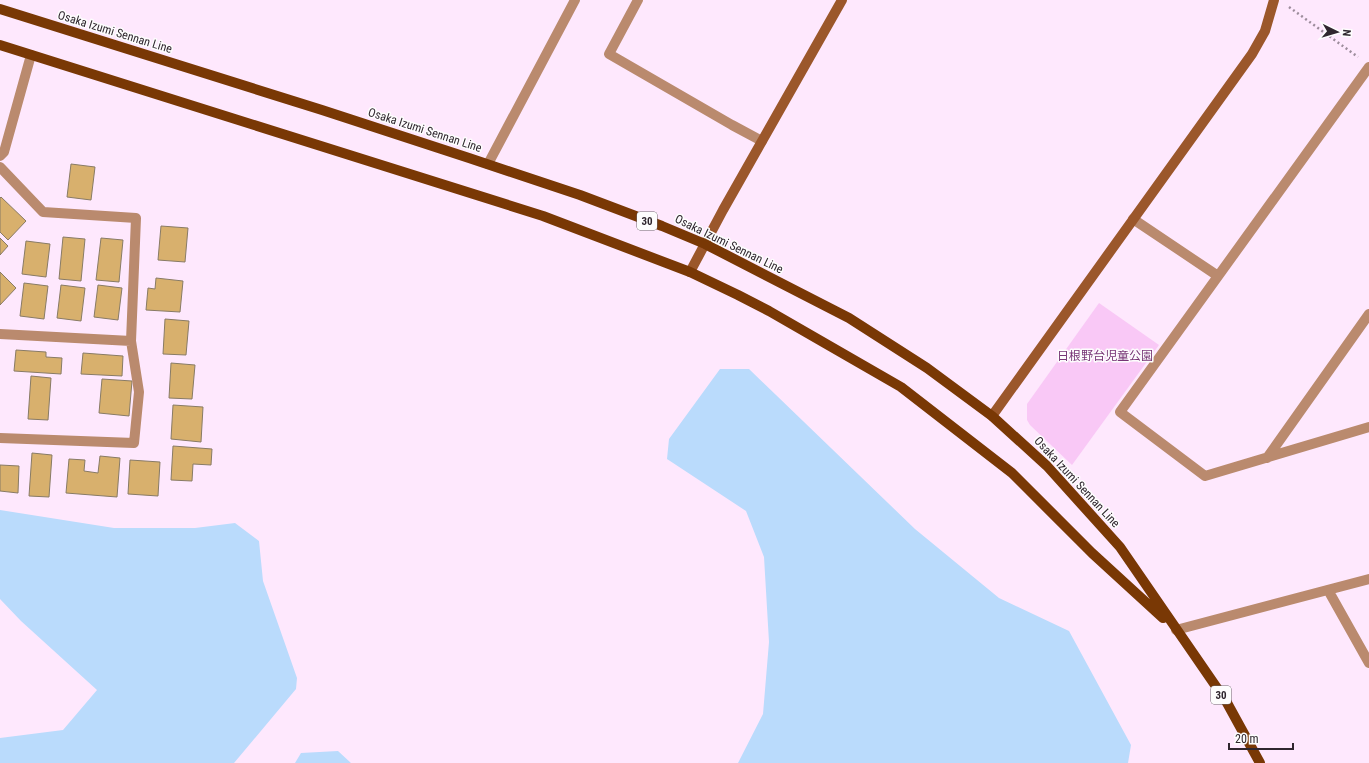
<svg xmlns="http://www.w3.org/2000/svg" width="1369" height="763" viewBox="0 0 1369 763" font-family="'Roboto Condensed','Noto Sans JP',sans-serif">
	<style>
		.green { fill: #f9c8f6 }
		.water { fill: #badbfc }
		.building { fill: #d8b06d; stroke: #887b65 }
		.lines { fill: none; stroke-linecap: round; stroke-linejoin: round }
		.path { stroke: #9c8c9b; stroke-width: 2.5; stroke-dasharray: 2 3; stroke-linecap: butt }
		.lane { stroke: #ba8a6e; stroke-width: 10 }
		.street { stroke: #ba8a6e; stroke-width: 10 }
		.secondary { stroke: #9b572b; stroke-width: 10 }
		.primary { stroke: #793805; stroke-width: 10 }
		.labels { text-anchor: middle; stroke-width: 3; stroke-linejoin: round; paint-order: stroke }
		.shield { fill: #fdfdfd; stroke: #6d666c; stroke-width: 1 }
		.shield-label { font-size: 11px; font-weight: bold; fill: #2f262e }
		.street-label { font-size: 12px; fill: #2f262e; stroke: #fdfdfd }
		.park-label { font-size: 12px; fill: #773576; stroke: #fdfdfd }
	</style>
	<rect width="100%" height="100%" fill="#fee8fd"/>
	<path class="green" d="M 1099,303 L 1159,345 L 1072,465 L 1030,425 L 1027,420 L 1027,404 Z"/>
	<path class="water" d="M 720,369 L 749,369 L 915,529 L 999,598 L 1069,631 L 1131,745 L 1128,763 L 738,763 L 763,714 L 769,642 L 764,557 L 746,511 L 667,459 L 669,439 Z
		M 0,510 L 114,528 L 195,528 L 235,523 L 259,541 L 263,581 L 297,678 L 296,689 L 234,763 L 0,763 L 0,738 L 63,730 L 97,690 L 21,621 L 0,599 Z
		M 338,751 L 351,763 L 295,763 L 301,753 Z"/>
	<path class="building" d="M 71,164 L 95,167 L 91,200 L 67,197 Z
		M 1,197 L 26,221 L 8,240 L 0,232 L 0,198 Z
		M 161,226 L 188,228 L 185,262 L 158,260 Z
		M 63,237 L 85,239 L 81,281 L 59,279 Z
		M 0,238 L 8,246 L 0,255 Z
		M 101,238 L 123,240 L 119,282 L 96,280 Z
		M 26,241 L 50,244 L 46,277 L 22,274 Z
		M 0,272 L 16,288 L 0,305 Z
		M 156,278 L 183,281 L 180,312 L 146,310 L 148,288 L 155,289 Z
		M 24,283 L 48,286 L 44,319 L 20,316 Z
		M 61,285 L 85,288 L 81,321 L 57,318 Z
		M 98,285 L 122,288 L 118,320 L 94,317 Z
		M 165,319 L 189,321 L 186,355 L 163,354 Z
		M 16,350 L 46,352 L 46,357 L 62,358 L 61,374 L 14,371 Z
		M 83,353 L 123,356 L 122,376 L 81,374 Z
		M 171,363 L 195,365 L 192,399 L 169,398 Z
		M 31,376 L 51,378 L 48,420 L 28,419 Z
		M 102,379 L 132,381 L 129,416 L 99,413 Z
		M 173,405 L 203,407 L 201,442 L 171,439 Z
		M 173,446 L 212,449 L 211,465 L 193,464 L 192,481 L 171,480 Z
		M 32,453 L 52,455 L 49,497 L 29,496 Z
		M 100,456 L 120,458 L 117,497 L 66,493 L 69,459 L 85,460 L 84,471 L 98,473 Z
		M 130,460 L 160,462 L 158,496 L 128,494 Z
		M 0,465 L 19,466 L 18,493 L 0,491 Z"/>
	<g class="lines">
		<path class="path" d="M 1289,7 L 1358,57"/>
		<path class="lane" d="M 638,0 L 609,54 L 732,125 L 762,141
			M 488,164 L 575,0"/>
		<path class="street" d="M 1369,67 L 1120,412 L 1205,476 L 1369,427
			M 0,156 L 4,152 L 31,55
			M 0,167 L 43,212 L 136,218 L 131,341 L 0,334
			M 1133,219 L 1218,276
			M 0,438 L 134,443 L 139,392 L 131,341
			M 1267,458 L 1369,314
			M 1328,590 L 1369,663
			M 1176,630 L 1369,579"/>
		<path class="secondary" d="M 690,272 L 723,210 L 842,0
			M 992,416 L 1252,54 L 1265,31 L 1274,0"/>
		<path class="primary" d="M 0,9 L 322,110 L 469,158 L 580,195 L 662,226 L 705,244 L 849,318 L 927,368 L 992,416 L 1047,466 L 1120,547 L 1226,701 L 1260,763
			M 0,45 L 543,216 L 690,272 L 738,295 L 769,311 L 901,387 L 1012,473 L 1092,553 L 1163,618"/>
	</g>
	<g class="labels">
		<g class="shield">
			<rect x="637" y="212" width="20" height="18" rx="3"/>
			<rect x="1211" y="686" width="20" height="18" rx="3"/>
		</g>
		<g class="shield-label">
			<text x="647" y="225">30</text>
			<text x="1221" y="699">30</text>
		</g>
		<g class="street-label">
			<text transform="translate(115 32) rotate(17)" y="4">Osaka Izumi Sennan Line</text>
			<text transform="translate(425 130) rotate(18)" y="4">Osaka Izumi Sennan Line</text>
			<text transform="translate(729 244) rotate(26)" y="4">Osaka Izumi Sennan Line</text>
			<text transform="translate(1077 482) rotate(47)" y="4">Osaka Izumi Sennan Line</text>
		</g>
		<g class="park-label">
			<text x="1105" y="360">日根野台児童公園</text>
		</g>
	</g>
	<g transform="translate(1337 32) rotate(95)" stroke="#fdfdfd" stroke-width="3" paint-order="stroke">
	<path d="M0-3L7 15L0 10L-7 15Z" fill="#2f262e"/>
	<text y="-6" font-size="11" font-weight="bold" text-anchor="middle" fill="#2f262e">N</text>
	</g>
	<path d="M1229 743v6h64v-6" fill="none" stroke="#2f262e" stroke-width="2"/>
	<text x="1235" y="743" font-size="12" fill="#2f262e" stroke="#fdfdfd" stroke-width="3" paint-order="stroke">20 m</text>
</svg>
